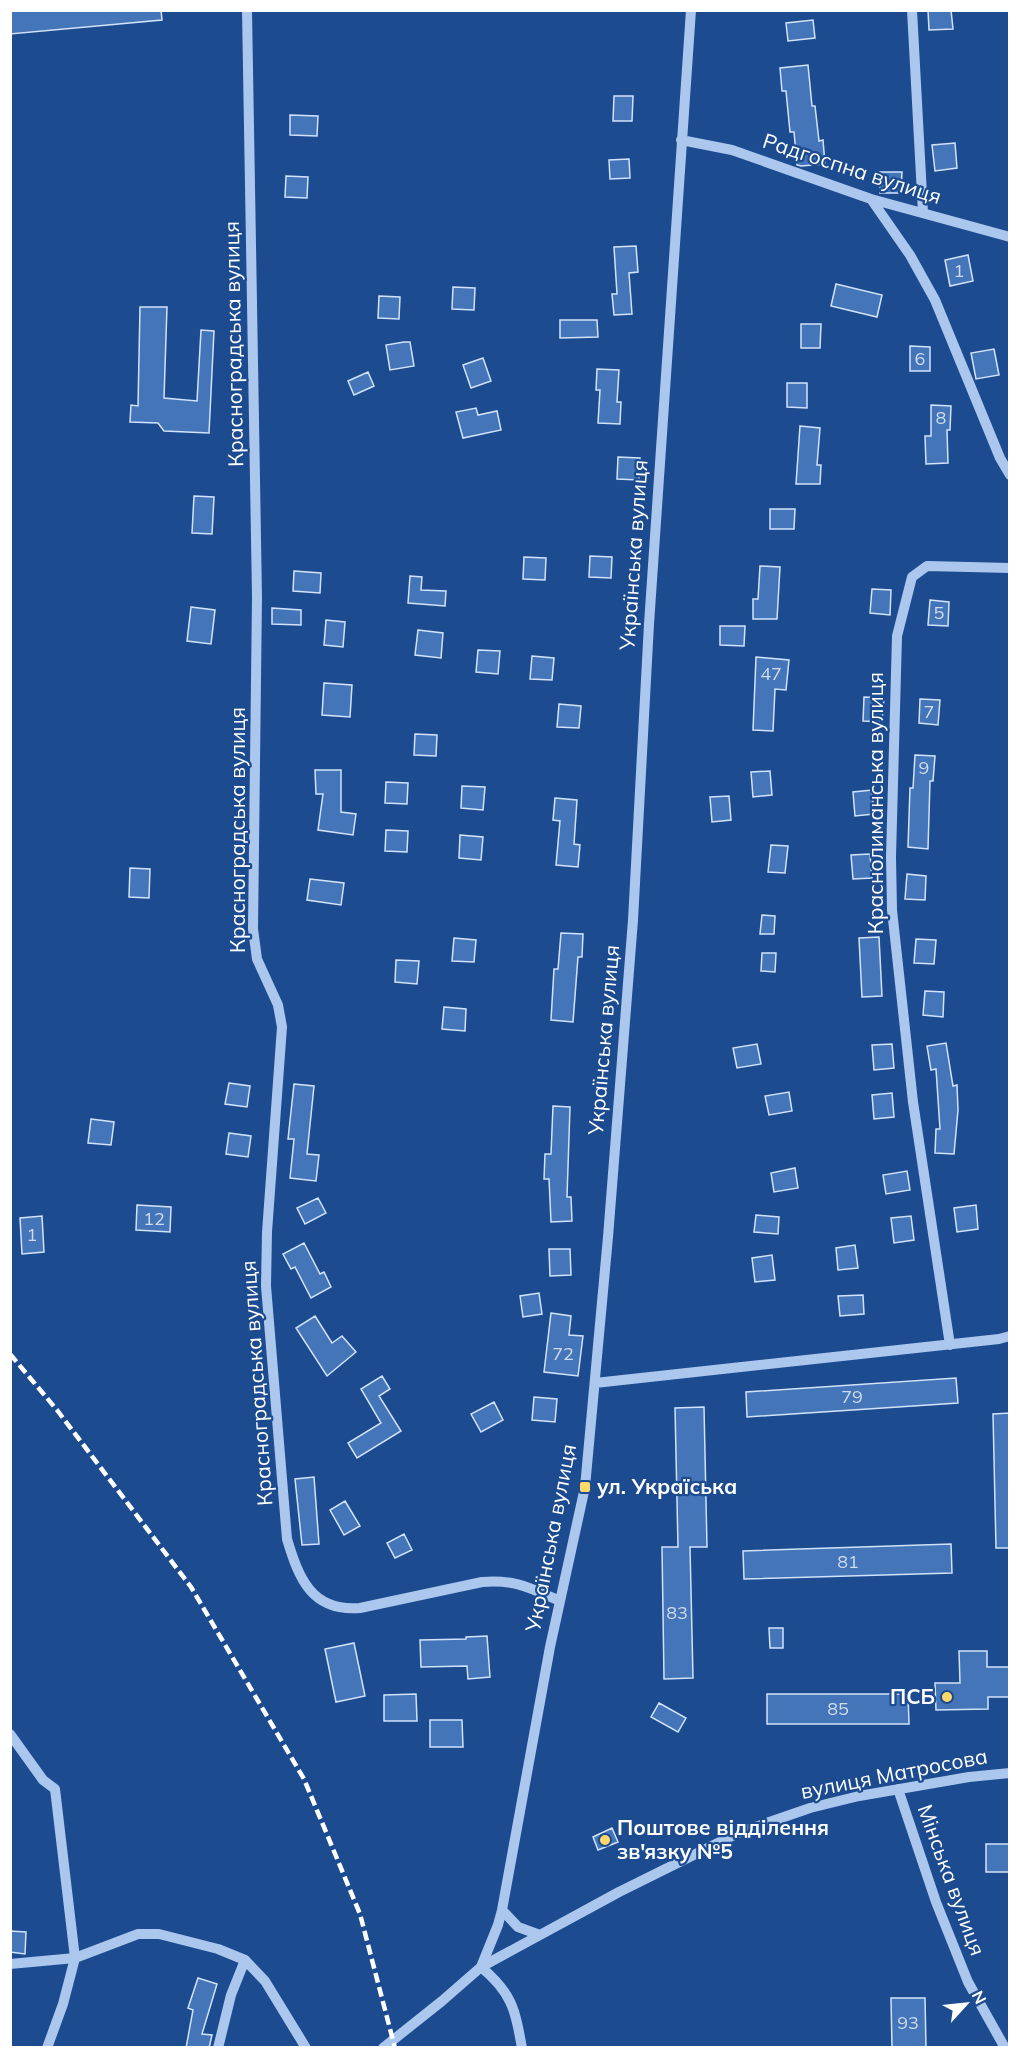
<svg xmlns="http://www.w3.org/2000/svg" width="1020" height="2058" viewBox="0 0 1020 2058" font-family="Mulish,sans-serif">
	<style>
		.building { fill: #4475b8; stroke: #d1e3fa; stroke-width: 1.5 }
		.lines { fill: none; stroke-linecap: round; stroke-linejoin: round }
		.minor { stroke: #abc7ee; stroke-width: 10 }
		.rail { stroke: #fff; stroke-width: 4.5; stroke-dasharray: 10 4.5; stroke-linecap: butt }
		.poi-dot { fill: #fed869; stroke: #1c4b90; stroke-width: 2 }
		.labels { text-anchor: middle; stroke-width: 4.5; stroke-linejoin: round; paint-order: stroke }
		.number-label { font-size: 18px; fill: #d0dced }
		.street-label { font-size: 21px; fill: #fff; stroke: #1c4b90 }
		.poi-label { font-size: 21px; font-weight: bold; fill: #fff; stroke: #1c4b90; text-anchor: start }
	</style>
	<rect width="100%" height="100%" fill="#1c4b90"/>
	<path class="building" d="M 10,10 L 161,10 L 162,20 L 10,34 Z
		M 928,10 L 951,10 L 953,29 L 929,30 Z
		M 813,20 L 815,38 L 788,41 L 786,23 Z
		M 808,65 L 812,106 L 815,106 L 819,141 L 823,140 L 825,164 L 801,166 L 797,165 L 794,132 L 790,132 L 786,91 L 782,91 L 780,68 Z
		M 614,96 L 633,96 L 632,121 L 613,121 Z
		M 290,115 L 318,116 L 317,136 L 290,135 Z
		M 955,143 L 957,168 L 935,171 L 932,145 Z
		M 629,159 L 630,178 L 610,179 L 609,160 Z
		M 880,172 L 902,172 L 901,193 L 880,193 Z
		M 286,176 L 308,177 L 307,198 L 285,197 Z
		M 636,246 L 638,272 L 629,273 L 632,314 L 614,315 L 612,294 L 617,294 L 614,247 Z
		M 968,255 L 973,281 L 950,286 L 945,260 Z
		M 836,284 L 882,295 L 877,317 L 831,306 Z
		M 453,287 L 475,288 L 474,310 L 452,309 Z
		M 379,296 L 400,297 L 399,319 L 378,318 Z
		M 140,307 L 167,307 L 164,398 L 197,401 L 201,330 L 214,331 L 209,433 L 164,431 L 158,423 L 130,422 L 131,405 L 138,406 Z
		M 560,320 L 597,320 L 598,337 L 560,338 Z
		M 801,324 L 821,324 L 820,348 L 801,348 Z
		M 404,342 L 410,342 L 414,366 L 390,370 L 386,345 Z
		M 910,346 L 930,347 L 930,371 L 910,371 Z
		M 994,349 L 999,375 L 976,379 L 971,353 Z
		M 483,358 L 491,381 L 471,388 L 463,365 Z
		M 597,369 L 619,370 L 617,402 L 621,402 L 620,424 L 598,423 L 600,390 L 596,390 Z
		M 368,372 L 374,386 L 354,395 L 348,381 Z
		M 787,383 L 807,383 L 807,408 L 787,407 Z
		M 931,405 L 951,406 L 950,430 L 947,430 L 948,463 L 926,464 L 925,436 L 931,436 Z
		M 476,408 L 478,415 L 497,411 L 501,430 L 463,438 L 456,412 Z
		M 800,426 L 820,428 L 817,465 L 821,465 L 820,484 L 796,484 Z
		M 618,457 L 640,458 L 639,480 L 617,479 Z
		M 194,496 L 214,497 L 212,534 L 192,533 Z
		M 770,509 L 795,509 L 794,529 L 770,529 Z
		M 590,556 L 612,557 L 611,578 L 589,577 Z
		M 524,557 L 546,558 L 545,580 L 523,579 Z
		M 760,566 L 780,567 L 777,619 L 753,619 L 753,599 L 758,599 Z
		M 294,571 L 321,573 L 320,593 L 293,591 Z
		M 410,576 L 422,577 L 421,590 L 446,591 L 445,606 L 408,603 Z
		M 872,589 L 891,590 L 890,615 L 870,613 Z
		M 930,600 L 949,602 L 948,626 L 928,625 Z
		M 191,607 L 215,610 L 211,644 L 187,641 Z
		M 272,608 L 301,610 L 301,625 L 272,624 Z
		M 326,620 L 345,622 L 343,647 L 324,645 Z
		M 720,626 L 745,626 L 744,646 L 720,645 Z
		M 418,630 L 443,633 L 441,658 L 415,655 Z
		M 478,650 L 500,651 L 498,674 L 476,672 Z
		M 532,656 L 554,658 L 552,680 L 530,679 Z
		M 756,657 L 789,660 L 786,690 L 775,689 L 773,731 L 753,730 Z
		M 324,683 L 352,685 L 350,717 L 322,715 Z
		M 864,697 L 884,698 L 882,722 L 863,721 Z
		M 920,699 L 940,700 L 938,725 L 919,723 Z
		M 559,704 L 581,706 L 579,728 L 557,727 Z
		M 415,734 L 437,735 L 436,756 L 414,755 Z
		M 915,755 L 935,756 L 933,781 L 930,781 L 928,849 L 908,847 L 910,788 L 913,788 Z
		M 315,770 L 341,770 L 341,812 L 356,814 L 353,835 L 318,830 L 323,794 L 316,794 Z
		M 770,771 L 772,795 L 753,797 L 751,772 Z
		M 386,782 L 408,783 L 407,804 L 385,803 Z
		M 462,786 L 485,787 L 483,810 L 461,808 Z
		M 872,790 L 874,814 L 855,816 L 853,792 Z
		M 729,796 L 731,820 L 712,822 L 710,797 Z
		M 555,798 L 577,800 L 574,844 L 580,845 L 578,867 L 556,865 L 560,821 L 553,820 Z
		M 386,830 L 408,831 L 407,852 L 385,851 Z
		M 460,835 L 483,837 L 481,860 L 459,858 Z
		M 771,845 L 788,846 L 785,873 L 768,872 Z
		M 870,854 L 872,878 L 853,879 L 851,855 Z
		M 130,868 L 150,869 L 149,898 L 129,897 Z
		M 907,874 L 926,876 L 925,900 L 905,899 Z
		M 310,879 L 344,883 L 341,905 L 307,900 Z
		M 762,915 L 775,916 L 774,934 L 760,934 Z
		M 561,933 L 583,934 L 582,957 L 578,957 L 573,1022 L 551,1020 L 554,969 L 558,969 Z
		M 879,937 L 882,996 L 862,997 L 859,938 Z
		M 454,938 L 476,940 L 474,962 L 452,961 Z
		M 916,939 L 936,940 L 934,964 L 914,963 Z
		M 762,953 L 776,953 L 775,972 L 761,971 Z
		M 396,960 L 419,961 L 417,984 L 395,982 Z
		M 925,991 L 944,992 L 943,1017 L 923,1015 Z
		M 444,1007 L 466,1009 L 465,1031 L 442,1029 Z
		M 946,1043 L 953,1086 L 957,1085 L 958,1110 L 954,1154 L 935,1153 L 936,1129 L 940,1129 L 936,1069 L 931,1070 L 927,1046 Z
		M 757,1044 L 761,1064 L 737,1068 L 733,1048 Z
		M 892,1044 L 894,1068 L 874,1070 L 872,1045 Z
		M 229,1083 L 250,1086 L 247,1107 L 225,1104 Z
		M 294,1084 L 314,1086 L 307,1154 L 319,1155 L 316,1181 L 290,1178 L 294,1139 L 288,1139 Z
		M 789,1092 L 792,1111 L 769,1115 L 765,1096 Z
		M 892,1093 L 894,1117 L 874,1119 L 872,1095 Z
		M 553,1106 L 570,1107 L 567,1197 L 571,1197 L 572,1221 L 551,1222 L 549,1179 L 544,1179 L 545,1154 L 551,1154 Z
		M 91,1119 L 114,1122 L 111,1145 L 88,1143 Z
		M 229,1133 L 251,1136 L 248,1157 L 226,1154 Z
		M 795,1168 L 798,1188 L 774,1192 L 771,1173 Z
		M 907,1171 L 910,1190 L 886,1194 L 883,1175 Z
		M 318,1198 L 326,1213 L 305,1224 L 297,1208 Z
		M 137,1205 L 171,1207 L 170,1232 L 136,1230 Z
		M 976,1205 L 978,1229 L 957,1232 L 954,1208 Z
		M 756,1215 L 779,1217 L 778,1234 L 754,1232 Z
		M 42,1216 L 44,1252 L 22,1254 L 20,1218 Z
		M 911,1216 L 914,1240 L 894,1243 L 891,1218 Z
		M 304,1243 L 320,1274 L 324,1272 L 331,1287 L 311,1298 L 295,1267 L 291,1269 L 283,1254 Z
		M 855,1245 L 858,1268 L 838,1270 L 836,1248 Z
		M 549,1249 L 570,1249 L 571,1275 L 550,1276 Z
		M 772,1255 L 775,1280 L 755,1282 L 752,1258 Z
		M 539,1293 L 542,1314 L 523,1317 L 520,1296 Z
		M 863,1295 L 864,1314 L 840,1316 L 838,1296 Z
		M 551,1313 L 571,1316 L 569,1335 L 583,1336 L 578,1376 L 544,1372 Z
		M 315,1316 L 332,1343 L 342,1336 L 356,1352 L 327,1376 L 296,1328 Z
		M 382,1376 L 390,1389 L 379,1396 L 401,1431 L 357,1458 L 348,1443 L 381,1423 L 361,1389 Z
		M 956,1378 L 958,1403 L 747,1417 L 746,1392 Z
		M 534,1397 L 557,1399 L 555,1422 L 532,1420 Z
		M 494,1402 L 503,1420 L 481,1432 L 471,1414 Z
		M 704,1407 L 707,1547 L 690,1547 L 693,1678 L 664,1679 L 662,1547 L 678,1547 L 675,1408 Z
		M 1010,1413 L 1010,1548 L 996,1548 L 993,1414 Z
		M 314,1477 L 319,1544 L 302,1545 L 295,1479 Z
		M 345,1501 L 360,1526 L 344,1535 L 330,1510 Z
		M 404,1534 L 412,1550 L 395,1558 L 387,1543 Z
		M 951,1544 L 952,1573 L 744,1579 L 743,1551 Z
		M 769,1628 L 783,1628 L 783,1648 L 770,1648 Z
		M 487,1636 L 490,1677 L 468,1679 L 467,1666 L 421,1667 L 420,1640 L 466,1639 L 466,1637 Z
		M 354,1643 L 365,1696 L 336,1702 L 325,1649 Z
		M 959,1651 L 987,1651 L 987,1667 L 1010,1667 L 1010,1697 L 988,1697 L 988,1709 L 936,1710 L 935,1683 L 960,1683 Z
		M 416,1694 L 417,1721 L 384,1721 L 384,1695 Z
		M 767,1694 L 908,1694 L 909,1724 L 767,1724 Z
		M 659,1703 L 686,1718 L 678,1732 L 651,1717 Z
		M 430,1720 L 462,1720 L 463,1747 L 430,1747 Z
		M 612,1828 L 618,1842 L 598,1850 L 593,1837 Z
		M 986,1844 L 1010,1844 L 1010,1872 L 986,1872 Z
		M 10,1931 L 26,1932 L 25,1954 L 10,1952 Z
		M 198,1978 L 217,1984 L 202,2034 L 212,2035 L 209,2048 L 186,2048 L 193,2010 L 188,2008 Z
		M 891,1998 L 925,1998 L 926,2048 L 892,2048 Z"/>
	<g class="lines">
		<path class="minor" d="M 247,10 L 257,597 L 253,929 L 257,959 L 278,1005 L 282,1027 L 267,1232 L 266,1286 L 287,1539 C 299,1579 312,1612 360,1608 L 482,1582 C 515,1579 530,1588 560,1601
			M 912,10 L 923,213
			M 681,140 L 732,150 L 871,199 L 1010,237
			M 871,199 L 910,255 L 935,300 L 1000,458 L 1010,475
			M 950,1345 L 913,1102 L 892,910 L 891,857 L 897,636 L 912,577 L 927,566 L 1010,568
			M 595,1383 L 999,1339 L 1010,1336
			M 10,1734 L 43,1780 L 55,1789 L 75,1958 L 63,2004 L 47,2048
			M 898,1789 L 936,1902 L 968,1982 L 1005,2048
			M 502,1910 L 518,1927 L 540,1935
			M 10,1964 L 75,1958 L 138,1934 L 159,1934 L 218,1949 L 245,1960 L 265,1981 L 306,2048
			M 481,1967 L 498,1925 L 502,1910 L 550,1647 L 585,1487 L 608,1237 L 633,920 L 649,624 L 691,10
			M 481,1967 C 512,1993 515,2009 522,2048
			M 218,2048 L 231,1995 L 245,1960
			M 383,2048 L 442,2001 L 481,1967 L 619,1892 L 738,1833 L 810,1808 L 859,1796 L 969,1777 L 1010,1773"/>
		<path class="rail" d="M 10,1354 L 57,1410 L 191,1587 L 304,1779 L 360,1914 L 395,2048"/>
	</g>
	<g class="poi-dot">
		<rect x="579" y="1481" width="12" height="12" rx="3"/>
		<circle cx="947" cy="1697" r="6"/>
		<circle cx="605" cy="1840" r="6"/>
	</g>
	<g class="labels">
		<g class="number-label">
			<text x="959" y="277">1</text>
			<text x="920" y="365">6</text>
			<text x="941" y="424">8</text>
			<text x="939" y="619">5</text>
			<text x="771" y="680">47</text>
			<text x="929" y="718">7</text>
			<text x="924" y="774">9</text>
			<text x="154" y="1225">12</text>
			<text x="32" y="1241">1</text>
			<text x="563" y="1360">72</text>
			<text x="852" y="1403">79</text>
			<text x="848" y="1568">81</text>
			<text x="677" y="1619">83</text>
			<text x="838" y="1715">85</text>
			<text x="908" y="2029">93</text>
		</g>
		<g class="street-label">
			<text transform="translate(852 169) rotate(18)" y="7">Радгоспна вулиця</text>
			<text transform="translate(234 344) rotate(-91)" y="7">Красноградська вулиця</text>
			<text transform="translate(634 555) rotate(-86)" y="7">Українська вулиця</text>
			<text transform="translate(876 803) rotate(-90)" y="7">Краснолиманська вулиця</text>
			<text transform="translate(238 830) rotate(-90)" y="7">Красноградська вулиця</text>
			<text transform="translate(604 1040) rotate(-85)" y="7">Українська вулиця</text>
			<text transform="translate(257 1383) rotate(-94)" y="7">Красноградська вулиця</text>
			<text transform="translate(551 1538) rotate(-79)" y="7">Українська вулиця</text>
			<text transform="translate(894 1774) rotate(-11)" y="7">вулиця Матросова</text>
			<text transform="translate(951 1880) rotate(70)" y="7">Мінська вулиця</text>
		</g>
		<g class="poi-label">
			<text x="597" y="1494">ул. Україська</text>
			<text x="935" y="1704" text-anchor="end">ПСБ</text>
			<text x="617" y="1835">Поштове відділення<tspan x="617" dy="24">зв'язку №5</tspan></text>
		</g>
	</g>
	<rect width="1020" height="2058" fill="none" stroke="#ffffff" stroke-width="24"/>
	<g transform="translate(966 2004) rotate(63)" stroke="#1c4b90" stroke-width="4.5" paint-order="stroke">
	<path d="M0-4.5L10 22L0 15L-10 22Z" fill="#ffffff"/>
	<text y="-9" font-size="16" font-weight="bold" text-anchor="middle" fill="#ffffff">N</text>
	</g>
</svg>
